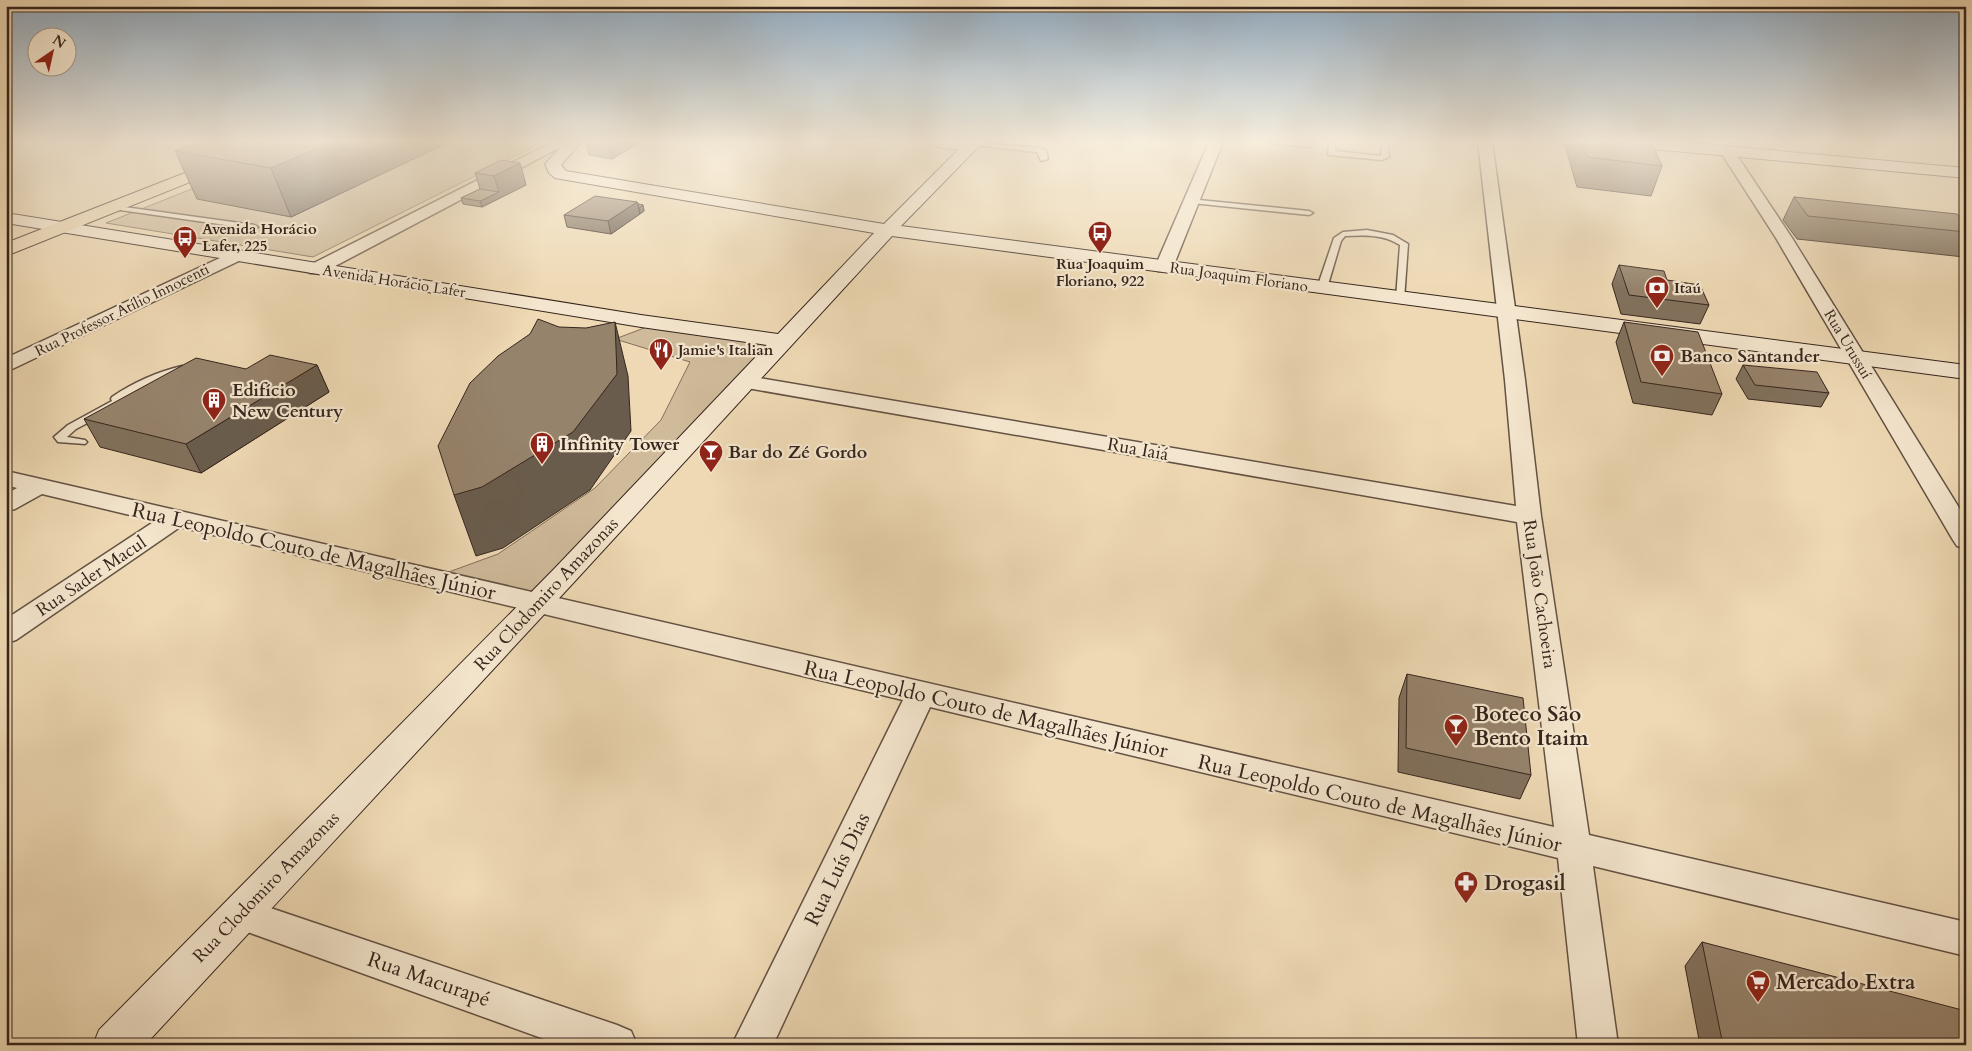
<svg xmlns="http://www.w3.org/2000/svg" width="1972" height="1051" viewBox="0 0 1972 1051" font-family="Cardo,serif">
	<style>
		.green { fill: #cfba9a; stroke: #82705c }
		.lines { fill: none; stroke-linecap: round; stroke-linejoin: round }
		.lane-casing { stroke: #645243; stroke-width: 3 }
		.street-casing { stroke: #645243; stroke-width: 3 }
		.secondary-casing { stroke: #36251d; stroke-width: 2 }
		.highway-casing { stroke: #36251d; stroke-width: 2 }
		.lane { fill: #f4e6ce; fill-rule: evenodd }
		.street { fill: #f4e6ce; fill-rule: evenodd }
		.secondary { fill: #f4e6ce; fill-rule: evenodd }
		.highway { fill: #eed9b4; fill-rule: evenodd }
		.wall { fill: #81715d; stroke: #36251d }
		.shaded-wall { fill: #695c4c; stroke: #36251d }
		.building { fill: #96836c; stroke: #36251d }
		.labels { text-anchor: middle; stroke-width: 4.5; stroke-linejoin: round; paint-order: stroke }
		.far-poi-label { font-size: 15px; font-weight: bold; fill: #36251d; stroke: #f4e6ce; text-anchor: start }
		.far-street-label { font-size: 15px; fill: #36251d; stroke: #f4e6ce }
		.poi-label { font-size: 18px; font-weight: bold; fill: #36251d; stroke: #f4e6ce; text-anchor: start }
		.street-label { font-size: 18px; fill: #36251d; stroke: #f4e6ce }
		.near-street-label { font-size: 21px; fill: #36251d; stroke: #f4e6ce }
		.near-poi-label { font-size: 21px; font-weight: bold; fill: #36251d; stroke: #f4e6ce; text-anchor: start }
	</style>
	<rect width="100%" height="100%" fill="#eed9b4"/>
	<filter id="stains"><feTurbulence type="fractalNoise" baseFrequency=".004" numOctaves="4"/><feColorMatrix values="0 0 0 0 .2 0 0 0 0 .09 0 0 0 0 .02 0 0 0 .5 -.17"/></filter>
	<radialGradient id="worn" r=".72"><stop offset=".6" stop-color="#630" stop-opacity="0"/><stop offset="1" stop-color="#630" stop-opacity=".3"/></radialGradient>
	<path class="green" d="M 310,142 L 291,217 L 450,142 L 543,142 L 313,257 L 106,223 Z
		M 652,325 L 767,345 L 535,592 L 446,573 L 498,554 L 595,488 L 661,420 L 690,362 L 615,339 Z"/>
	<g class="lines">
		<defs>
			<path id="lane" d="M 971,142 L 1039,148 L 1046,150 L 1048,159 L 1041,161 L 1037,152 L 974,145 Z
				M 1273,142 L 1317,142 L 1310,147 L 1276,144 Z
				M 1329,142 L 1335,142 L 1335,151 L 1381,156 L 1382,142 L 1388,142 L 1389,157 L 1382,160 L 1328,155 Z
				M 1950,142 L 1966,142 L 1966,145 Z
				M 1189,199 L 1309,211 L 1313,213 L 1309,215 L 1192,203 L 1189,203 Z
				M 110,205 L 254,225 L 258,227 L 254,229 L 113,209 L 110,209 Z
				M 1367,230 L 1393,235 L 1408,244 L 1404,300 L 1401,301 L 1396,298 L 1400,245 C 1383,234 1364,235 1345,236 L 1341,241 L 1327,288 L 1322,291 L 1317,288 L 1334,238 L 1343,232 Z
				M 182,366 L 187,369 L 186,371 C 164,377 144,385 125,397 L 128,400 L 127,402 L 76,429 L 67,437 L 85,440 L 87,442 L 85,444 L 58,442 L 54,437 L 68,425 L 112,401 L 111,399 L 112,397 C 134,382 157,372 182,366 Z"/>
			<path id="street" d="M 553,142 L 570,142 L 322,273 L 310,273 L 307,269 L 310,265 Z
				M 928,142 L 971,142 L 978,146 C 973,153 933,148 928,142 Z
				M 1209,142 L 1223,142 L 1173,267 L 1170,271 L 1158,271 L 1155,267 Z
				M 1478,142 L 1492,142 L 1525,380 L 1541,516 L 1589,835 L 1966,922 L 1966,956 L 1593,866 L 1618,1045 L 1578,1045 L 1558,858 L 930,707 L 773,1045 L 732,1045 L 903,700 L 180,527 L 16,640 L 6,643 L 6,619 L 155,521 L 42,494 L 15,509 L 6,511 L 6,494 L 17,488 L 6,485 L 6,471 L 1554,827 L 1517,522 L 747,388 L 740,386 L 737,382 L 740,378 L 747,376 L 1516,506 L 1505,380 Z
				M 1727,147 L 1732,148 L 1792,238 L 1966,519 L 1966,548 L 1957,546 L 1953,540 L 1776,238 L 1720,151 Z
				M 237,250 L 243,251 L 246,255 L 243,259 L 6,372 L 6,358 Z
				M 241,898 L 617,1025 L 631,1031 L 637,1045 L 561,1045 L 228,925 L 223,914 L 228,903 Z"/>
			<path id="secondary" d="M 565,142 L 581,142 L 561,165 L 566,171 L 884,224 L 966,142 L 983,142 L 901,226 L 1966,365 L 1966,379 L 892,236 L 576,580 L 145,1045 L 93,1045 L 99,1030 L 556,567 L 767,345 L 641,327 L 6,223 L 6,213 L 641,315 L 778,334 L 874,233 L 555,178 L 549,173 L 545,164 Z
				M 1623,142 L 1680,142 L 1966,168 L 1966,178 L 1631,147 Z"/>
			<path id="highway" d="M 264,142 L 285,142 L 282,145 L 6,256 L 6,243 Z"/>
		</defs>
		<use href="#lane" class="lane-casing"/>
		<use href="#street" class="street-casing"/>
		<use href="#secondary" class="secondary-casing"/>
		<use href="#highway" class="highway-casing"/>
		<use href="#lane" class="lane"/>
		<use href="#street" class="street"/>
		<use href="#secondary" class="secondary"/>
		<use href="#highway" class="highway"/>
	</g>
	<path class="wall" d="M 200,142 L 449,142 L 291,217 L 197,199 L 175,151 Z
		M 589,142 L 638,142 L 639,143 L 612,159 L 589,155 L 586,144 Z
		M 1564,142 L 1651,142 L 1662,166 L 1651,196 L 1577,187 Z
		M 520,163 L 526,185 L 482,207 L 463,204 L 461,198 L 480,189 L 475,173 Z
		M 1794,197 L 1966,222 L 1966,254 L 1964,257 L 1797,239 L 1783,220 Z
		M 637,202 L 638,204 L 643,205 L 644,211 L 611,234 L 567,227 L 564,215 Z
		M 1619,265 L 1667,280 L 1709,305 L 1700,324 L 1621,314 L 1612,284 Z
		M 1624,322 L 1722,394 L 1712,415 L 1633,403 L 1616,342 Z
		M 317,365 L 329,392 L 201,473 L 100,447 L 84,419 Z
		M 1743,365 L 1829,393 L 1821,407 L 1748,399 L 1736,379 Z
		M 1407,674 L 1531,775 L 1520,799 L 1398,772 L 1399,698 Z
		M 1702,942 L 1966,1045 L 1700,1045 L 1685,966 Z"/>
	<path class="shaded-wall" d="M 332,142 L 449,142 L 291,217 L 271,168 Z
		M 620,142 L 638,142 L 639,143 L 612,159 L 610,148 Z
		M 520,163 L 526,185 L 482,207 L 480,201 L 499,192 L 494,176 Z
		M 637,202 L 640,214 L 611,234 L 608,221 Z
		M 643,205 L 644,211 L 640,214 L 639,208 Z
		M 615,322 L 628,376 L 631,431 L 590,490 L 503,548 L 476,556 L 454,495 Z
		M 317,365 L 329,392 L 201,473 L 186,444 Z"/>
	<path class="building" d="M 200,142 L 332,142 L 271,168 L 175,151 Z
		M 589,142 L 620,142 L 610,148 L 586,144 Z
		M 1582,142 L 1651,142 L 1662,166 L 1587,157 Z
		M 501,160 L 520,163 L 494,176 L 475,173 Z
		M 480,189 L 499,192 L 480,201 L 461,198 Z
		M 595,196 L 637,202 L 608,221 L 564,215 Z
		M 1794,197 L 1957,214 L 1966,222 L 1966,232 L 1808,216 Z
		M 638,204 L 643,205 L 639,208 Z
		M 1619,265 L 1664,271 L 1667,280 L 1700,285 L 1709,305 L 1629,295 Z
		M 538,319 L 559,327 L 586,328 L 615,322 L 617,374 L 573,432 L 482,487 L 454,495 L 438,446 L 470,383 L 498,356 L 530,334 Z
		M 1624,322 L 1698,332 L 1722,394 L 1641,382 Z
		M 270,355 L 317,365 L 186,444 L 84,419 L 196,358 L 246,369 Z
		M 1743,365 L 1817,372 L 1829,393 L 1755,385 Z
		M 1407,674 L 1523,698 L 1531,775 L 1406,748 Z
		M 1702,942 L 1966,1011 L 1966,1045 L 1723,1045 Z"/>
	<linearGradient id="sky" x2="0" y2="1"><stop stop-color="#91aabf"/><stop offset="0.49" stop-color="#f7eedd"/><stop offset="1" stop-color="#f7eedd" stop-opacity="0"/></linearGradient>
	<rect width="1972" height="289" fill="url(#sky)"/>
	<defs>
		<symbol id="bus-pin" viewBox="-11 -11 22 30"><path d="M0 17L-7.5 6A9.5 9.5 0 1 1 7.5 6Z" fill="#8f2418" stroke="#f4e6ce"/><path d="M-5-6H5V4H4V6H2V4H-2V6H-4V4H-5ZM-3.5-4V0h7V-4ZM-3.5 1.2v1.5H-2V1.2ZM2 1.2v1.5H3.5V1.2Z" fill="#fff"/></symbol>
		<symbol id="bank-pin" viewBox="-11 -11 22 30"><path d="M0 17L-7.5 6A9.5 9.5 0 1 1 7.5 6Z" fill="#8f2418" stroke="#f4e6ce"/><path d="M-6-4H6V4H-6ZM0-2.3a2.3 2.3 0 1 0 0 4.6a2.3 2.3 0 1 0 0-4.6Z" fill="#fff"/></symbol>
		<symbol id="restaurant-pin" viewBox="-11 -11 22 30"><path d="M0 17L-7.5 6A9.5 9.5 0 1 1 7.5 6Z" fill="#8f2418" stroke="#f4e6ce"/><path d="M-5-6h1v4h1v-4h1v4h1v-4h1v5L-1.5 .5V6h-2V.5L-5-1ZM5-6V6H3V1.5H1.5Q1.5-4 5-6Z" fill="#fff"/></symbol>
		<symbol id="building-pin" viewBox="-11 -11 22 30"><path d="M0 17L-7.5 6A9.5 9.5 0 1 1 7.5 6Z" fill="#8f2418" stroke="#f4e6ce"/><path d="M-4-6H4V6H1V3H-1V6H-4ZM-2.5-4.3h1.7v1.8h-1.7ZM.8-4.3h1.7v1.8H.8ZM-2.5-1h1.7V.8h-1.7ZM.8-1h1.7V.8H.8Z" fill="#fff"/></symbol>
		<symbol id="bar-pin" viewBox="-11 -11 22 30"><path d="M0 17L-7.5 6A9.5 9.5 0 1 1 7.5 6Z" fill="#8f2418" stroke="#f4e6ce"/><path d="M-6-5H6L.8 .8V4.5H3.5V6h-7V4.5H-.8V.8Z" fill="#fff"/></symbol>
		<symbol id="pharmacy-pin" viewBox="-11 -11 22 30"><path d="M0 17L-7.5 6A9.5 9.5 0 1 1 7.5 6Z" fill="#8f2418" stroke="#f4e6ce"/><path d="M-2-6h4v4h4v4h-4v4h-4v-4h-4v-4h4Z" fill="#fff"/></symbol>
		<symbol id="supermarket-pin" viewBox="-11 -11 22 30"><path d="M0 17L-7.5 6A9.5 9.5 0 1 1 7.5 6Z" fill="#8f2418" stroke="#f4e6ce"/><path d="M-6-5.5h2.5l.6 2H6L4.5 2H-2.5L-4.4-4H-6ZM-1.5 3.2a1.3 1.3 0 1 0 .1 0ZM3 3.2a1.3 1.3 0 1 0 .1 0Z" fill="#fff"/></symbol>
	</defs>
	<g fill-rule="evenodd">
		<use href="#bus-pin" x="1086" y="219" width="28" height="38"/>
		<use href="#bus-pin" x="171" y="224" width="28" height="38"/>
		<use href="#bank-pin" x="1643" y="274" width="28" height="38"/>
		<use href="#restaurant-pin" x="647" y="336" width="28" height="38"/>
		<use href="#bank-pin" x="1648" y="342" width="28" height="38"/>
		<use href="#building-pin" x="200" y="386" width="28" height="38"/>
		<use href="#building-pin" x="528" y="430" width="28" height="38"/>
		<use href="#bar-pin" x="697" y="438" width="28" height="38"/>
		<use href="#bar-pin" x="1442" y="712" width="28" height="38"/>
		<use href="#pharmacy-pin" x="1452" y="869" width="28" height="38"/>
		<use href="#supermarket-pin" x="1744" y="968" width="28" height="38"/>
	</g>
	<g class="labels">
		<g class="far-poi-label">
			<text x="202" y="234">Avenida Horácio<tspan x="202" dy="17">Lafer, 225</tspan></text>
			<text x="1100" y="269" text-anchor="middle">Rua Joaquim<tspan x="1100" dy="17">Floriano, 922</tspan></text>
			<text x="1674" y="293">Itaú</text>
			<text x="678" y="355">Jamie's Italian</text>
		</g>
		<g class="far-street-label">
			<text transform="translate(1239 277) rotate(8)" y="5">Rua Joaquim Floriano</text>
			<text transform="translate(394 281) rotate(9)" y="5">Avenida Horácio Lafer</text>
			<text transform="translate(122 310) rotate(-26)" y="5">Rua Professor Atílio Innocenti</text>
			<text transform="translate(1848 344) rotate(59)" y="5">Rua Urussuí</text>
		</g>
		<g class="poi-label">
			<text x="1680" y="362">Banco Santander</text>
			<text x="232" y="396">Edifício<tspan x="232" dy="21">New Century</tspan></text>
			<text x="560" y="450">Infinity Tower</text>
			<text x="728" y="458">Bar do Zé Gordo</text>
		</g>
		<g class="street-label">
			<text transform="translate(1138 449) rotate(10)" y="6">Rua Iaiá</text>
			<text transform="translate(91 576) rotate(-34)" y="6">Rua Sader Macul</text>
			<text transform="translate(546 594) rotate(-47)" y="6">Rua Clodomiro Amazonas</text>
			<text transform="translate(1540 594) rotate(82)" y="6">Rua João Cachoeira</text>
			<text transform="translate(266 887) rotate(-46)" y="6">Rua Clodomiro Amazonas</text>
		</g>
		<g class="near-street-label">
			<text transform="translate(314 551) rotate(13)" y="7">Rua Leopoldo Couto de Magalhães Júnior</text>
			<text transform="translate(986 709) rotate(13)" y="7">Rua Leopoldo Couto de Magalhães Júnior</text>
			<text transform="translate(1380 803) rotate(13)" y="7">Rua Leopoldo Couto de Magalhães Júnior</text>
			<text transform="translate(837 869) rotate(-64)" y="7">Rua Luís Dias</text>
			<text transform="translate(429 979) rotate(19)" y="7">Rua Macurapé</text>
		</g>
		<g class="near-poi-label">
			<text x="1474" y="721">Boteco São<tspan x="1474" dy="24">Bento Itaim</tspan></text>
			<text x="1484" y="890">Drogasil</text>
			<text x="1776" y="989">Mercado Extra</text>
		</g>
	</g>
	<rect width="1972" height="1051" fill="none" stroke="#eed9b4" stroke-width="25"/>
	<rect x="8" y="8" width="1957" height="1036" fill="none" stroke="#36251d" stroke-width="2.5"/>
	<rect x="12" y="12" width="1947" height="1026" fill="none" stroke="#36251d"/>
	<g transform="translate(52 52) rotate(34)"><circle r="24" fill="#f4e6ce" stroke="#a89987"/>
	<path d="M0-4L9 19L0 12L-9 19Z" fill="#8f2418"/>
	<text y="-8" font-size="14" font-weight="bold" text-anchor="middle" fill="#36251d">N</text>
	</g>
	<rect width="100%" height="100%" filter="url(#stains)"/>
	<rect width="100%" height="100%" fill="url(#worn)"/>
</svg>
